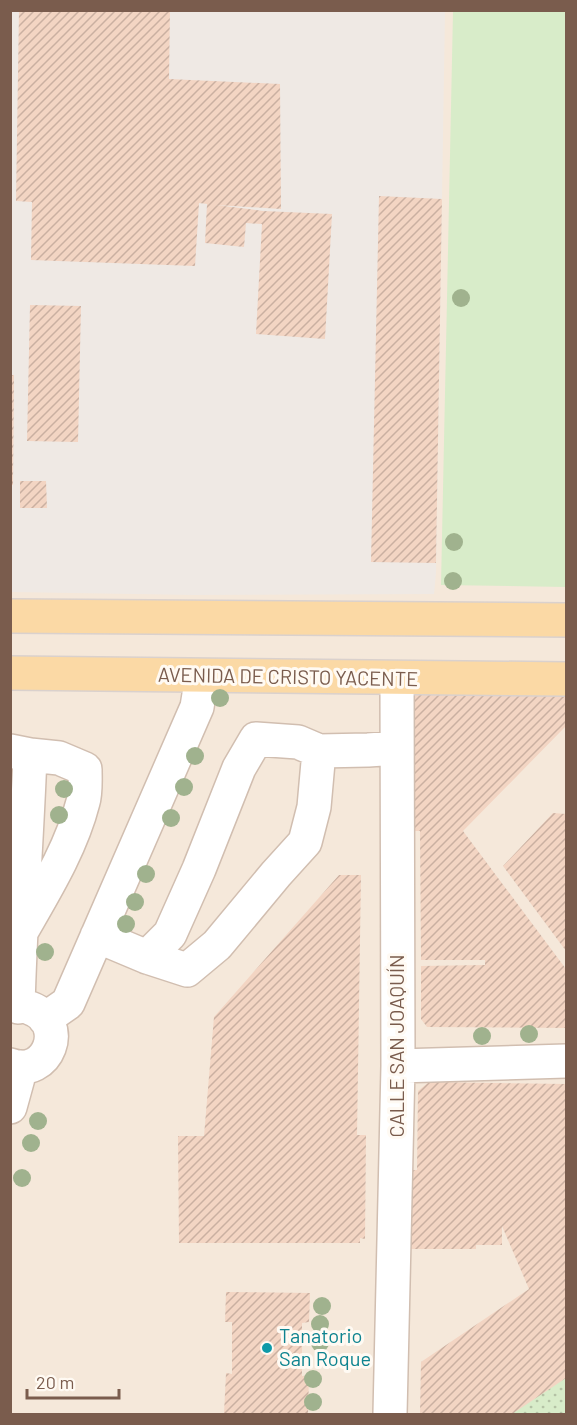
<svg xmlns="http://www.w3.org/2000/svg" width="577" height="1425" viewBox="0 0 577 1425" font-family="Barlow,sans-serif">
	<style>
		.residential { fill: #f5e8da }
		.industrial { fill: #efe9e4 }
		.grass { fill: url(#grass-dots) }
		.garden { fill: #d8ecc9 }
		.building { fill: url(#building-hatch) }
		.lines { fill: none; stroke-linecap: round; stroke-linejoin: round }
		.minor-casing { stroke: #d1beb0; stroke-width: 36 }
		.major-casing { stroke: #dad1cd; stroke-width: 36 }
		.minor { stroke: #fff; stroke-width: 33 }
		.major { stroke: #fbd9a5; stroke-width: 33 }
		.tree { fill: #a0b28e }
		.culture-dot { fill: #0f9aa8; stroke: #fffaf3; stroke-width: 2 }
		.labels { text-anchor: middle; stroke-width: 6; stroke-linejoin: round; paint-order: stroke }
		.street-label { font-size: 20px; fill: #7a5c4d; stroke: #fffaf3 }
		.culture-label { font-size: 20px; fill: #0d838f; stroke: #fffaf3; text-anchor: start }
	</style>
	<defs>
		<pattern id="grass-dots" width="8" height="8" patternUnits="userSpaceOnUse" patternTransform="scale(1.5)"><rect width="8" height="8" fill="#d8ecc9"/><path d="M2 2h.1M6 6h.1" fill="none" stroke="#b4c2a5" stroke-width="1.8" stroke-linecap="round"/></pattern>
		<pattern id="building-hatch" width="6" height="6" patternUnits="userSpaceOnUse" patternTransform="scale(1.5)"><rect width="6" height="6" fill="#f3d5c3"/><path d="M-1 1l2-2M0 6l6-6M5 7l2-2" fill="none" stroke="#cab0a1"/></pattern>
	</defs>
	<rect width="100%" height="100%" fill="#fdf6ec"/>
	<path class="residential" d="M 11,11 L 566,11 L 566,1414 L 11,1414 Z"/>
	<path class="industrial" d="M 11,11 L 445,11 L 436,573 L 434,594 L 193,595 L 11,592 Z"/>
	<path class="grass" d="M 566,1377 L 566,1414 L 511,1414 Z"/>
	<path class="garden" d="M 453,11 L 566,11 L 566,587 L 441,585 Z"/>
	<path class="building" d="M 19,10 L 170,10 L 169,79 L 280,84 L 281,209 L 216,205 L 263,211 L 332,214 L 325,339 L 256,334 L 262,224 L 246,223 L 244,247 L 205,243 L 207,204 L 199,203 L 195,266 L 31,260 L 32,202 L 16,201 Z
		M 379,196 L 442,199 L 436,563 L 371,562 Z
		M 30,305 L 81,306 L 78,442 L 27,441 Z
		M 10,375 L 14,375 L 13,485 L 10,485 Z
		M 20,481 L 46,481 L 47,508 L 20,508 Z
		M 411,694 L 566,695 L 566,726 L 463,831 L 566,969 L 566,1028 L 427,1027 L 421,1019 L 421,966 L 485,965 L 485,960 L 421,960 L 420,831 L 412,831 Z
		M 553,813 L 566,814 L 566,951 L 503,866 Z
		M 339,875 L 361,875 L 357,1135 L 366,1135 L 365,1239 L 360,1238 L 360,1243 L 179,1243 L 178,1136 L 204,1136 L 214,1017 Z
		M 429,1082 L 566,1084 L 566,1378 L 512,1414 L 420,1414 L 421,1362 L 529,1289 L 502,1226 L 502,1245 L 476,1245 L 476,1249 L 407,1249 L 407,1170 L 417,1170 L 418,1091 Z
		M 226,1292 L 310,1293 L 309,1322 L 302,1323 L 302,1376 L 309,1375 L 308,1414 L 224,1414 L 226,1373 L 232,1374 L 232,1322 L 225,1322 Z"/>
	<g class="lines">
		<defs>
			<path id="minor" d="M 10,751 L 30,755 L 59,758 L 85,769 C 85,780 86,792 83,802 C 71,849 44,892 20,934
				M 319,751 L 368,750 L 397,748
				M 97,936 L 147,957 L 187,970 L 217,945 L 276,874 L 305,842 L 314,807 L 319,751 L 298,742 L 256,739 L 239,768 L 199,869 L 170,934 L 147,957
				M 18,1007 C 20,923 27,839 30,755
				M 45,1019 L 68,1003 L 197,707 L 202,676
				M 10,1065 C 48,1079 70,1023 30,1008
				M 398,1066 L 566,1061
				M 10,1107 L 21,1067
				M 390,1414 L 398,1066 L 397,678"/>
			<path id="major" d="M 10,616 L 566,620
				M 10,673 L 566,679"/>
		</defs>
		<use href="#minor" class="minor-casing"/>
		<use href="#major" class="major-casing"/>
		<use href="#minor" class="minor"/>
		<use href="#major" class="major"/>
	</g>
	<g class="tree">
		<circle cx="461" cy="298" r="9"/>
		<circle cx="454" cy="542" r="9"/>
		<circle cx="453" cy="581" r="9"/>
		<circle cx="220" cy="698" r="9"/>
		<circle cx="195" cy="756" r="9"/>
		<circle cx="184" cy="787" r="9"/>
		<circle cx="64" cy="789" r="9"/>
		<circle cx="59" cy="815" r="9"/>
		<circle cx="171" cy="818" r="9"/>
		<circle cx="146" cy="874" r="9"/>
		<circle cx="135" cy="902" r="9"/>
		<circle cx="126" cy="924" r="9"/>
		<circle cx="45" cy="952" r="9"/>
		<circle cx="529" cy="1034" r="9"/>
		<circle cx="482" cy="1036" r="9"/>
		<circle cx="38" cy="1121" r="9"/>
		<circle cx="31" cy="1143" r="9"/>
		<circle cx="22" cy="1178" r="9"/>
		<circle cx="322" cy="1306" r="9"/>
		<circle cx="320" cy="1324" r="9"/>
		<circle cx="320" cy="1343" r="9"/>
		<circle cx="313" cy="1379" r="9"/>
		<circle cx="313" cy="1402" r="9"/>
	</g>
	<circle class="culture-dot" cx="267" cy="1348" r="6"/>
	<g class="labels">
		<g class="street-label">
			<text transform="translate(288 677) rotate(1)" y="7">AVENIDA DE CRISTO YACENTE</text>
			<text transform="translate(397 1046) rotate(-90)" y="7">CALLE SAN JOAQUÍN</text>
		</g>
		<g class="culture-label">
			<text x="279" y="1343">Tanatorio<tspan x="279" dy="23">San Roque</tspan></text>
		</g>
	</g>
	<rect width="577" height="1425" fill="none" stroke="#7a5c4d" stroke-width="24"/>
	<path d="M27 1389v9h92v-9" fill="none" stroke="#7a5c4d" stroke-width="3"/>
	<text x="36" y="1389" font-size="18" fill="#7a5c4d" stroke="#fffaf3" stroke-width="4.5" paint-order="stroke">20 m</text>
</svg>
